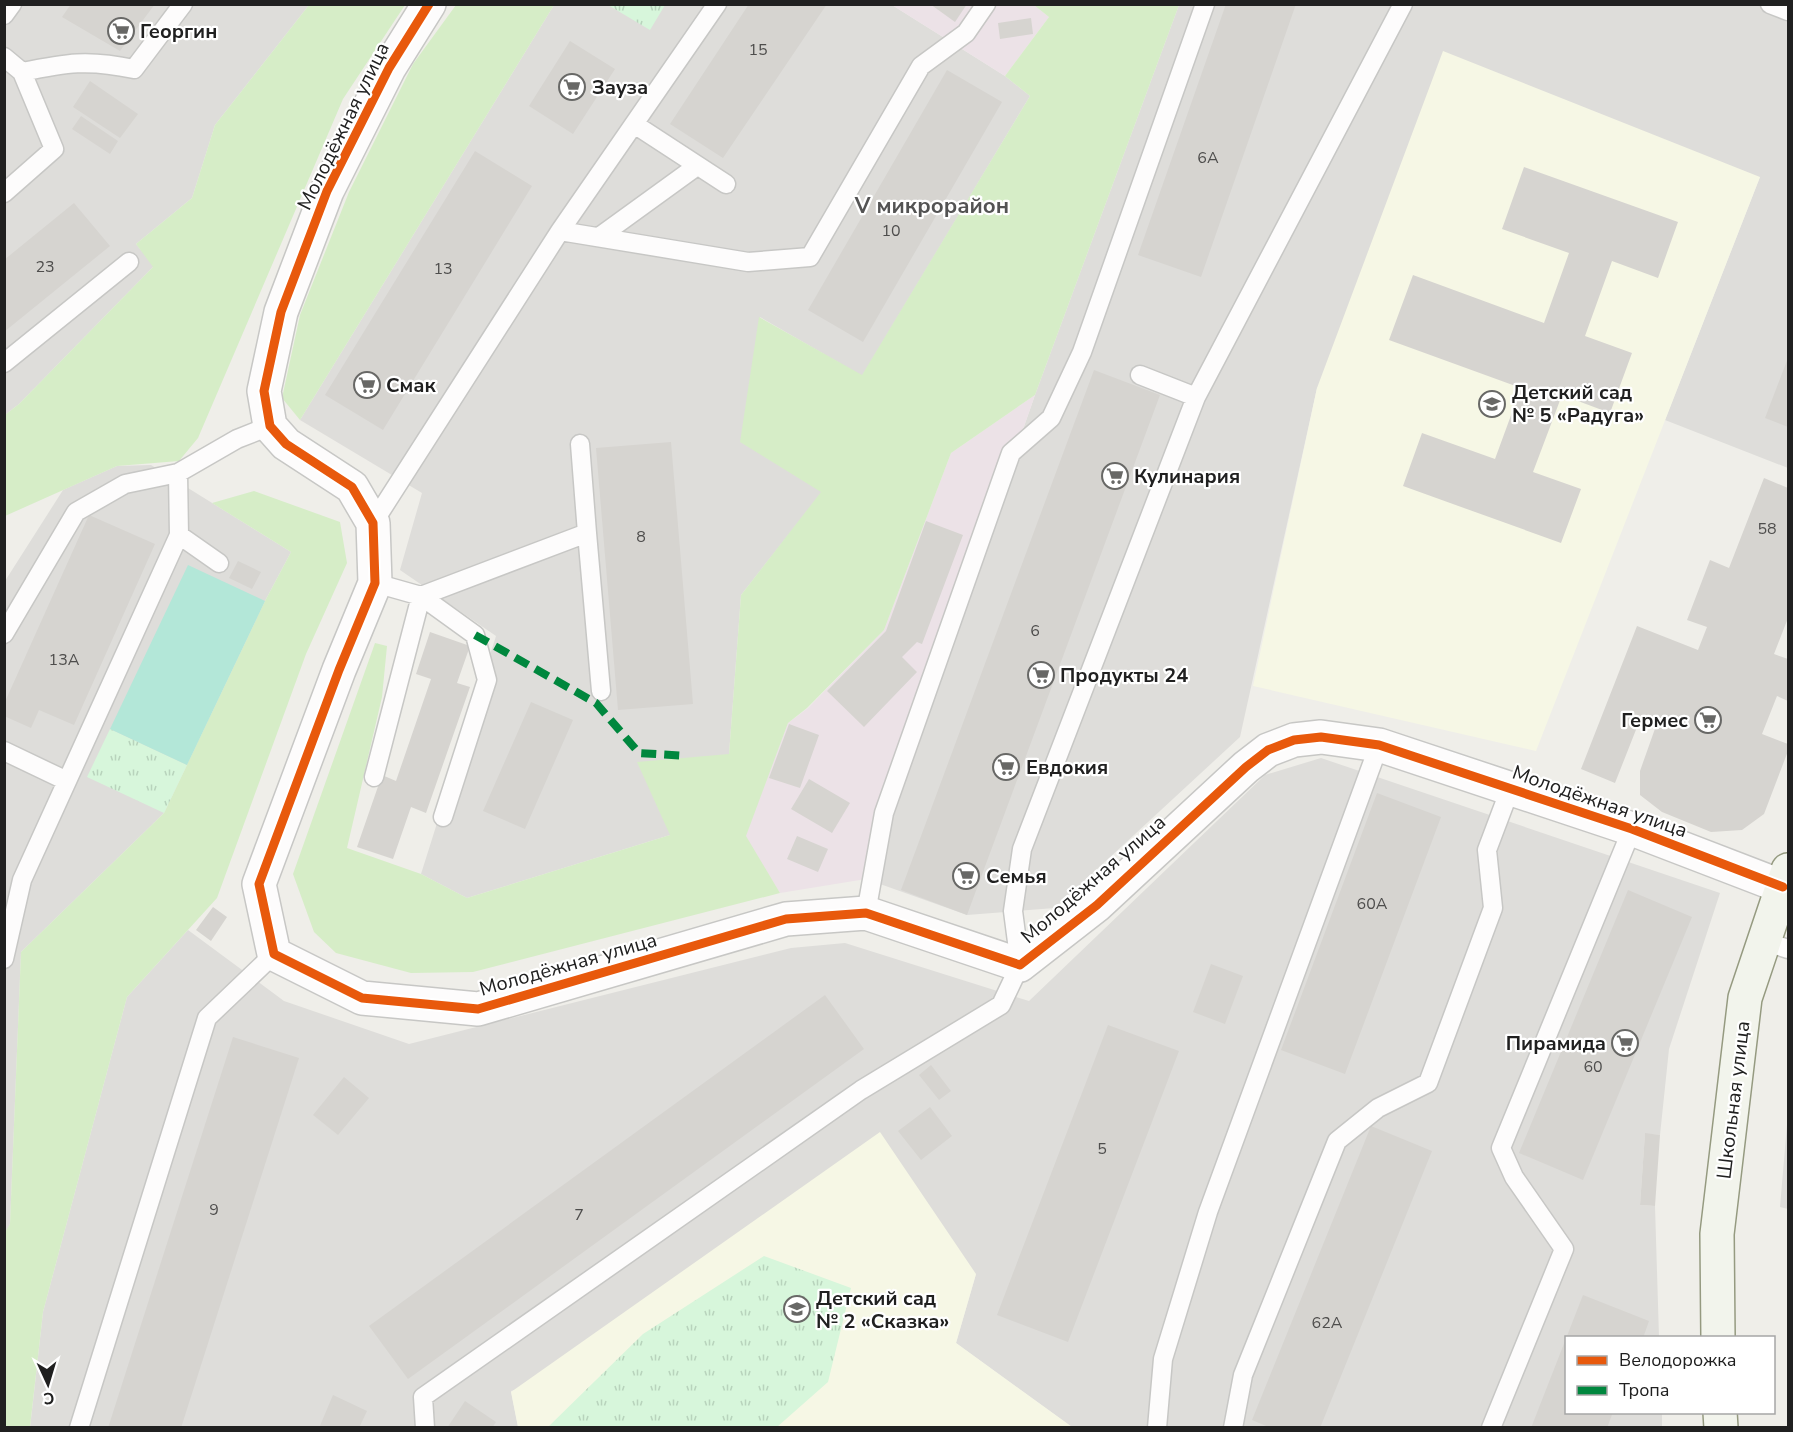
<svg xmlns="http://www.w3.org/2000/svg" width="1793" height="1432" viewBox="0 0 1793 1432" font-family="'Nunito Sans',sans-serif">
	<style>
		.residential { fill: #deddda }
		.industrial { fill: #ece2e7 }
		.education { fill: #f6f7e5 }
		.grass { fill: #d6edc7 }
		.park { fill: url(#park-tufts) }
		.pitch { fill: #b3e7d8 }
		.building { fill: #d6d4d0 }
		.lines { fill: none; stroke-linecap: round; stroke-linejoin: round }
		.service-casing { stroke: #c7c7c5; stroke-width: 21 }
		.minor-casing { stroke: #c7c7c5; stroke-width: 36 }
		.secondary-casing { stroke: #959a80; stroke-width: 36 }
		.service { stroke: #fdfcfc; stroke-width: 18 }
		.minor { stroke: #fdfcfc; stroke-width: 33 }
		.secondary { stroke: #f2f4ec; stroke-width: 33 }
		.quiet { stroke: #00873e; stroke-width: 8; stroke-dasharray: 15 8; stroke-linecap: butt }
		.cycleway-casing { stroke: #fff; stroke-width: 13 }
		.cycleway { stroke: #e8590c; stroke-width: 9 }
		.labels { text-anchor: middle; stroke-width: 4.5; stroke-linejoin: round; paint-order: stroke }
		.number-label { font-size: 16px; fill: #4e4d4c }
		.poi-label { font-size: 20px; font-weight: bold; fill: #202020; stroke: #fff; text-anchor: start }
		.street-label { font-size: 20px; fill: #202020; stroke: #fff }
		.quarter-label { font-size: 22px; font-weight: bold; fill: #535353; stroke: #fff }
	</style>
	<defs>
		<pattern id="park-tufts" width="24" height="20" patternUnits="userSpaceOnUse" patternTransform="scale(1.5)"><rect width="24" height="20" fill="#d7f6db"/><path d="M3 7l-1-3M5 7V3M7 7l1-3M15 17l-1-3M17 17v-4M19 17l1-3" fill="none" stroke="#b8d3bc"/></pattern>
	</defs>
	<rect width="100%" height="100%" fill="#efeee9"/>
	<path class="residential" d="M 5,5 L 309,5 L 215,125 L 192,198 L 136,244 L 154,266 L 19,404 L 5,415 Z
		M 554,5 L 892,5 L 1005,76 L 1030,96 L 862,376 L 760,317 L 822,492 L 741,595 L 729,754 L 670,835 L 467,898 L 421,874 L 496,636 L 400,570 L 422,493 L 300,420 Z
		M 1179,5 L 1788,5 L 1788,468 L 1665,420 L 1760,177 L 1317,388 L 1240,737 L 1055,908 L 967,915 L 866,879 L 1035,395 Z
		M 151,465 L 291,552 L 265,601 L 164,813 L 21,952 L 10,1224 L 5,1234 L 5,581 L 63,490 L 117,466 Z
		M 1321,758 L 1720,893 L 1669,1049 L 1660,1135 L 1645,1134 L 1640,1205 L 1655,1206 L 1659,1337 L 1566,1338 L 1566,1412 L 1662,1413 L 1662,1427 L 1072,1427 L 956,1343 L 976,1274 L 511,1391 L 518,1427 L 30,1428 L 43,1312 L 127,997 L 188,930 L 284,1001 L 409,1044 L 791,948 L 845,943 L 1029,1001 L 1265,775 Z
		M 1788,1113 L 1788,1209 L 1780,1207 Z"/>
	<path class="industrial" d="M 892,5 L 1034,5 L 1049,17 L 1005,76 Z
		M 1035,395 L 866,879 L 780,893 L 745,836 L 788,723 L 808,708 L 884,630 L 951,453 Z"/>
	<path class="education" d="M 1443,51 L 1760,177 L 1536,751 L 1253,686 L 1317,388 Z
		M 880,1132 L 976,1274 L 956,1343 L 1072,1427 L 518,1427 L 511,1392 Z"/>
	<path class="grass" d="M 309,5 L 405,5 L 343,99 L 198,438 L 179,461 L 117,466 L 5,516 L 5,415 L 19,404 L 153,267 L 136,244 L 192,198 L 215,125 Z
		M 456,5 L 554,5 L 300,420 L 282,398 L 300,315 L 349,192 L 413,64 Z
		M 1034,5 L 1179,5 L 1035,395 L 951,453 L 884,630 L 807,708 L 788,723 L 746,836 L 780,893 L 473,972 L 411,973 L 336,953 L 314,932 L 293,874 L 375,643 L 387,646 L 382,697 L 347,848 L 421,874 L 467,898 L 670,835 L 637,762 L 729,754 L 741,595 L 821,492 L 740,442 L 759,317 L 862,375 L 1030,96 L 1005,76 L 1049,17 Z
		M 254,491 L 340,522 L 347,563 L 306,654 L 217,898 L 127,997 L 43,1312 L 30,1427 L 5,1428 L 4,1234 L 10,1224 L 21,952 L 164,813 L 265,601 L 291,552 L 212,503 Z"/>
	<path class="park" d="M 608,5 L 665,5 L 650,30 Z
		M 110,729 L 187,765 L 164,813 L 87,777 Z
		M 764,1256 L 851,1288 L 828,1382 L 777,1427 L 548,1427 L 643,1334 Z"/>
	<path class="pitch" d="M 188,565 L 265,601 L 187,765 L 110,729 Z"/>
	<path class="building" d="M 71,4 L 155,4 L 120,51 L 62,17 Z
		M 749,4 L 827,4 L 723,158 L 670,124 Z
		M 930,4 L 967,4 L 955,22 Z
		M 1226,4 L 1296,4 L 1201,277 L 1138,255 Z
		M 1031,18 L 1033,34 L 1000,39 L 998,23 Z
		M 570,41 L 615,69 L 573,134 L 529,106 Z
		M 947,70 L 1002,102 L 863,342 L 808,310 Z
		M 90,81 L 138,114 L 120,138 L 73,107 Z
		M 81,116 L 118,141 L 110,154 L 72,129 Z
		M 475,151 L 532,186 L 383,430 L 325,395 Z
		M 1524,167 L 1678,222 L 1658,278 L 1612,261 L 1585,336 L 1632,353 L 1610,413 L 1562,395 L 1533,472 L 1581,489 L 1561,543 L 1403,486 L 1422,433 L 1495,459 L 1521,388 L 1389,340 L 1413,275 L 1544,323 L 1569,253 L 1502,229 Z
		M 74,203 L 110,246 L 4,332 L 4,260 Z
		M 1788,358 L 1788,427 L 1765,418 Z
		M 1094,370 L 1160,395 L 967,915 L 901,890 Z
		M 671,442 L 693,704 L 618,710 L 596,448 Z
		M 1764,478 L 1788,488 L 1788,618 L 1774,654 L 1788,659 L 1788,701 L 1777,696 L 1762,734 L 1788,744 L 1788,751 L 1764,814 L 1742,830 L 1711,832 L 1662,812 L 1640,795 L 1640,771 L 1657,723 L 1641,717 L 1615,783 L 1581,769 L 1637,626 L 1698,650 L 1707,627 L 1687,620 L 1710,560 L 1729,568 Z
		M 89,515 L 155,544 L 74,725 L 39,710 L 31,728 L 4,716 L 4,704 Z
		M 926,521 L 963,535 L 922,644 L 917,642 L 902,657 L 917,672 L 864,727 L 827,691 L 886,631 Z
		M 238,561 L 261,572 L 252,589 L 229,578 Z
		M 430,632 L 470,646 L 457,683 L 470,687 L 426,813 L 411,807 L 393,859 L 357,847 L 382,775 L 396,781 L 431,679 L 416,674 Z
		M 531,702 L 573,720 L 525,829 L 483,811 Z
		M 789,724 L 819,735 L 800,788 L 769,778 Z
		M 809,779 L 850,803 L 832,833 L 791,809 Z
		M 1377,793 L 1441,817 L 1345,1074 L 1281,1050 Z
		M 797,836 L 828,849 L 818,872 L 787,859 Z
		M 1628,890 L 1692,917 L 1583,1180 L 1519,1153 Z
		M 213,907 L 227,917 L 211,941 L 196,930 Z
		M 1211,964 L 1243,976 L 1225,1024 L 1193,1012 Z
		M 825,995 L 864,1049 L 408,1379 L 369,1326 Z
		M 1108,1025 L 1179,1051 L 1068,1342 L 997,1315 Z
		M 233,1037 L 299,1058 L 181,1428 L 108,1428 Z
		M 931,1065 L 951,1091 L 939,1100 L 919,1075 Z
		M 344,1077 L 369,1098 L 338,1135 L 313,1115 Z
		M 930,1107 L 952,1136 L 921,1160 L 898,1131 Z
		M 1371,1126 L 1432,1151 L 1320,1428 L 1271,1428 L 1252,1420 Z
		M 1645,1133 L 1660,1135 L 1655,1206 L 1640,1205 Z
		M 1583,1295 L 1649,1321 L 1643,1338 L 1566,1338 L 1566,1412 L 1613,1412 L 1607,1428 L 1531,1428 Z
		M 333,1395 L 367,1411 L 359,1428 L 319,1428 Z
		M 465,1401 L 496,1422 L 492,1428 L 447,1428 Z"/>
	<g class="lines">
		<defs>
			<path id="service" d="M 1770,4 L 1788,11
				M 4,15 L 12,4
				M 4,57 L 22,72 C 66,63 88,59 134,69 L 183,4
				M 634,124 L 726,184
				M 4,193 L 54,149 L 22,72
				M 560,231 L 717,4
				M 599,237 L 697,166
				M 4,363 L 129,262
				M 1140,375 L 1196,397
				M 178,473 L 179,535 L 219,563
				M 373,523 L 560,231 L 748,262 L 810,257 L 921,66 L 966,33 L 986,4
				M 587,533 L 601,691
				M 375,583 L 421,596 L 587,533 L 580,444
				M 4,634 L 76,512 L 125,484 L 178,473 L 237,439 L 270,426
				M 4,751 L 67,781
				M 374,777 L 421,596 L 475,635 L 487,680 L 443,817
				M 866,913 L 884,813 L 1011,453 L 1051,418 L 1082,352 L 1205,4
				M 1764,941 L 1788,949
				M 4,959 L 22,880 L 179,535
				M 79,1428 L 207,1018 L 274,954
				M 425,1428 L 423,1397 L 861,1090 L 1001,1005 L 1020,965 L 1013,911 L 1022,849 L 1196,397 L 1403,4
				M 1157,1428 L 1163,1359 L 1208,1212 L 1379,745
				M 1233,1428 L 1243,1375 L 1337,1141 L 1378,1108 L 1428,1083 L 1493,908 L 1487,850 L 1510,789
				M 1491,1428 L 1564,1249 L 1514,1177 L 1501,1148 L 1632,829"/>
			<path id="minor" d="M 429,4 L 389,68 L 327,191 L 281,312 L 264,391 L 270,426 L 286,444 L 352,487 L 373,523 L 375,583 L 339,670 L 259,884 L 274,954 L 362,998 L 478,1009 L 786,919 L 866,913 L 1020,965 L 1097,905 L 1246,767 L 1268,750 L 1294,740 L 1321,737 L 1379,745 L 1632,829 L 1783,887"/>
			<path id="secondary" d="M 1718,1338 L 1717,1234 L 1745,998 L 1788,870
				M 1720,1412 L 1721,1428"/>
		</defs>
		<use href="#service" class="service-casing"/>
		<use href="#minor" class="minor-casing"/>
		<use href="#secondary" class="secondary-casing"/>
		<use href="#service" class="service"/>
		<use href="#minor" class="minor"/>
		<use href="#secondary" class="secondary"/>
		<path class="quiet" d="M 475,635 L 596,703 L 639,753 L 686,756"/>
		<defs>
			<path id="cycleway" d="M 429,4 L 389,68 L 327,191 L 281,312 L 264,391 L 270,426 L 286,444 L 352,487 L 373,523 L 375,583 L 339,670 L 259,884 L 274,954 L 362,998 L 478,1009 L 786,919 L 866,913 L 1020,965 L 1097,905 L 1246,767 L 1268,750 L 1294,740 L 1321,737 L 1379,745 L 1632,829 L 1783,887"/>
		</defs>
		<use href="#cycleway" class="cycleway-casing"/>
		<use href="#cycleway" class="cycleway"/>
	</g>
	<defs>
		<symbol id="supermarket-ring" viewBox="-11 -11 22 22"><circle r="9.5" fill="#fff" stroke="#686866" stroke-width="1.5"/><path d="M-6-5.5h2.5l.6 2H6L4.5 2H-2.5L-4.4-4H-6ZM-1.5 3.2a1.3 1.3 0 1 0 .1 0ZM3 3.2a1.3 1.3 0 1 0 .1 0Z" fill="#686866"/></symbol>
		<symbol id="school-ring" viewBox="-11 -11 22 22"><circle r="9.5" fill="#fff" stroke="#686866" stroke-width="1.5"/><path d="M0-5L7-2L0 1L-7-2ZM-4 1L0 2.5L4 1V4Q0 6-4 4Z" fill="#686866"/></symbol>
	</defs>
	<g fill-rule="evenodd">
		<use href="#supermarket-ring" x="106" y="16" width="30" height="30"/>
		<use href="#supermarket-ring" x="557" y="72" width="30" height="30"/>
		<use href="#supermarket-ring" x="352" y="370" width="30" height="30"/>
		<use href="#school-ring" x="1477" y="389" width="30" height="30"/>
		<use href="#supermarket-ring" x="1100" y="461" width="30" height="30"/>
		<use href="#supermarket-ring" x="1026" y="660" width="30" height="30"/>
		<use href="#supermarket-ring" x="1693" y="705" width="30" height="30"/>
		<use href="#supermarket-ring" x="991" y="752" width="30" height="30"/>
		<use href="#supermarket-ring" x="951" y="861" width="30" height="30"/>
		<use href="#supermarket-ring" x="1610" y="1028" width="30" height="30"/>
		<use href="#school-ring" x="782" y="1294" width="30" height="30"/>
	</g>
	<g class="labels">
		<g class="number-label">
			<text x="758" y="55">15</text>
			<text x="1208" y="163">6А</text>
			<text x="891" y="236">10</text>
			<text x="45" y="272">23</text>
			<text x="443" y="274">13</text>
			<text x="1767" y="534">58</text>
			<text x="641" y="542">8</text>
			<text x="1035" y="636">6</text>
			<text x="64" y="665">13А</text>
			<text x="1372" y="909">60А</text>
			<text x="1593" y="1072">60</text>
			<text x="1102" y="1154">5</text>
			<text x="214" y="1215">9</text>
			<text x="579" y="1220">7</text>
			<text x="1327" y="1328">62А</text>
		</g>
		<g class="poi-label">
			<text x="140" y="38">Георгин</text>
			<text x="592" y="94">Зауза</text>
			<text x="386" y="392">Смак</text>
			<text x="1512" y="399">Детский сад<tspan x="1512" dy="23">№ 5 «Радуга»</tspan></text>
			<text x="1134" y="483">Кулинария</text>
			<text x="1060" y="682">Продукты 24</text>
			<text x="1688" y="727" text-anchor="end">Гермес</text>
			<text x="1026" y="774">Евдокия</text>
			<text x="986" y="883">Семья</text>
			<text x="1606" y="1050" text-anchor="end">Пирамида</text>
			<text x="816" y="1305">Детский сад<tspan x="816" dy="23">№ 2 «Сказка»</tspan></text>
		</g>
		<g class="street-label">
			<text transform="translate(343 126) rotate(-64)" y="7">Молодёжная улица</text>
			<text transform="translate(1600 801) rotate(19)" y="7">Молодёжная улица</text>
			<text transform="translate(1093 879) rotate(-41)" y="7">Молодёжная улица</text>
			<text transform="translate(568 964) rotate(-16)" y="7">Молодёжная улица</text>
			<text transform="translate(1733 1100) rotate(-83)" y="7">Школьная улица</text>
		</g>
		<g class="quarter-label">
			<text x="932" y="213">V микрорайон</text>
		</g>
	</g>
	<rect width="1793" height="1432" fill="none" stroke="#202020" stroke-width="12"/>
	<rect x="1565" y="1336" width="210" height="78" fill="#ffffff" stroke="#a6a6a6" stroke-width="1.5"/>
	<rect x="1577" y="1356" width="30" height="9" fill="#e8590c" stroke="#a6a6a6" stroke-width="1.5"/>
	<text x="1619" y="1366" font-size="18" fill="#202020">Велодорожка</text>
	<rect x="1577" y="1386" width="30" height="9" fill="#00873e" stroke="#a6a6a6" stroke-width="1.5"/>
	<text x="1619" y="1396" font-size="18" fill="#202020">Тропа</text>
	<g transform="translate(48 1384) rotate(176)" stroke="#ffffff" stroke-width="4.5" paint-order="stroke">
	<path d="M0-4.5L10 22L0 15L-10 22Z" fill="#202020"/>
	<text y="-9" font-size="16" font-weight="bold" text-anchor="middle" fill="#202020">С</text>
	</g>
</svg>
